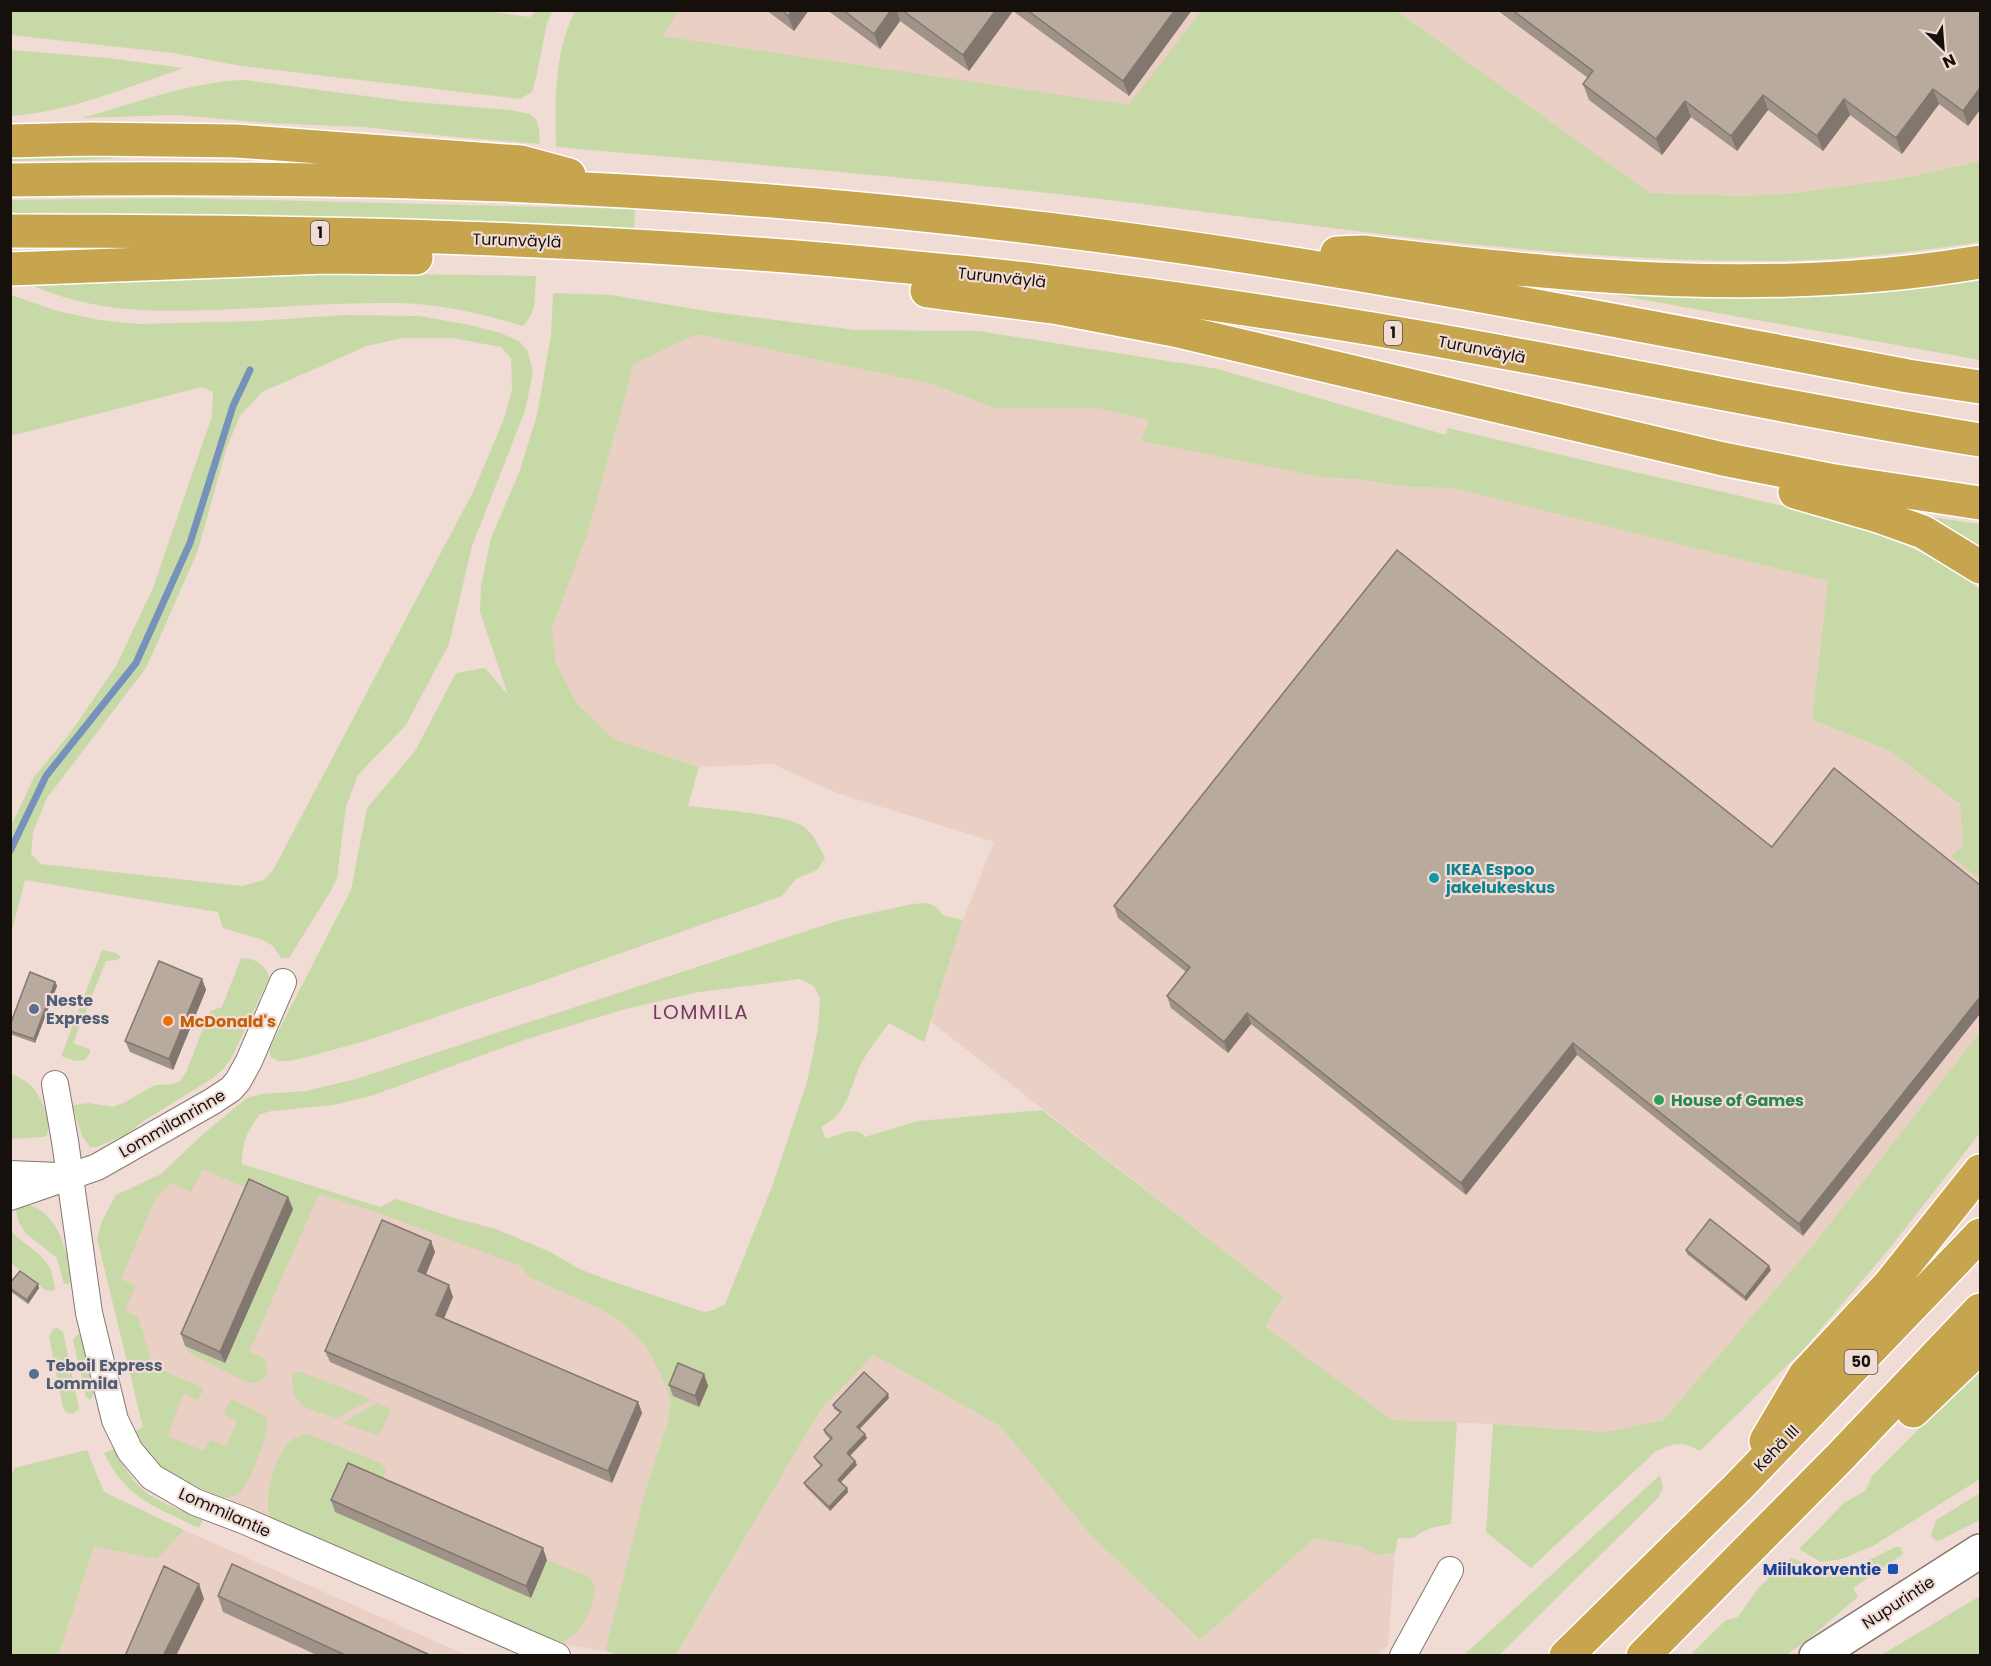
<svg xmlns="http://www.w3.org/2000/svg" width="1991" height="1666" viewBox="0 0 1991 1666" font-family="Poppins,sans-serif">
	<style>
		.built { fill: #eacfc5 }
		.green { fill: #c8d9a8; fill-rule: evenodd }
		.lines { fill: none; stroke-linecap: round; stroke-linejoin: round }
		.stream { stroke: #7792ba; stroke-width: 7 }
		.street-casing { stroke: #87766f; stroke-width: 28 }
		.secondary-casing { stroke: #87766f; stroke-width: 36 }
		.highway-casing { stroke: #fff; stroke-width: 36 }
		.street { stroke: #fff; stroke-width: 26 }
		.secondary { stroke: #fff; stroke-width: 33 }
		.highway { stroke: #c7a54e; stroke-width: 33 }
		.wall { fill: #9f9288 }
		.shaded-wall { fill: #82776f }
		.building { fill: #b9aa9e; stroke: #82776f; stroke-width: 1.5 }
		.culture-dot { fill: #0f9aa8; stroke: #f0dcd5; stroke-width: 2 }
		.service-dot { fill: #5c6f8a; stroke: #f0dcd5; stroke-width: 2 }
		.food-dot { fill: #e8710a; stroke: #f0dcd5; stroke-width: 2 }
		.leisure-dot { fill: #2e9e5b; stroke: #f0dcd5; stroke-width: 2 }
		.transit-dot { fill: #1a4fb4; stroke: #f0dcd5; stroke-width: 2 }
		.labels { text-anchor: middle; stroke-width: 4.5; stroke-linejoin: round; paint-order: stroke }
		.shield { fill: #f0dcd5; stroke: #574d49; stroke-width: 1.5 }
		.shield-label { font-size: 15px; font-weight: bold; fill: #16100d }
		.street-label { font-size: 16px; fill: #16100d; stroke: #f0dcd5 }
		.culture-label { font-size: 16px; font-weight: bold; fill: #0d838f; stroke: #f0dcd5; text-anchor: start }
		.service-label { font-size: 16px; font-weight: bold; fill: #4e5e75; stroke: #f0dcd5; text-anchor: start }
		.food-label { font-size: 16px; font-weight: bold; fill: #c56008; stroke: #f0dcd5; text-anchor: start }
		.leisure-label { font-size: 16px; font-weight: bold; fill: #27864d; stroke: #f0dcd5; text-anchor: start }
		.transit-label { font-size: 16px; font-weight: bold; fill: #164399; stroke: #f0dcd5; text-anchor: end }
		.quarter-label { font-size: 20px; letter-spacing: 1.5px; fill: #783b64; stroke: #f0dcd5 }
	</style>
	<rect width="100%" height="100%" fill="#f0dcd5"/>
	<path class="built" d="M 679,10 L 1201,11 L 1130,106 L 661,36 Z
		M 1397,11 L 1980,11 L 1980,161 L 1904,178 L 1794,193 L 1745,196 L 1650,193 Z
		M 697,334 L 931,384 L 995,408 L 1096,408 L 1150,420 L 1141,440 L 1327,478 L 1356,479 L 1408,487 L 1452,488 L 1828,581 L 1812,720 L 1890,751 L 1960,806 L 1963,845 L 1952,856 L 1980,879 L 1980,1032 L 1814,1244 L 1663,1420 L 1605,1432 L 1493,1424 L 1392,1420 L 1266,1327 L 1275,1309 L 1284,1297 L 931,1022 L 963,920 L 994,842 L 837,793 L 772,764 L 699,767 L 615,741 L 577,704 L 556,663 L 552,629 L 588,532 L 634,364 Z
		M 223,1159 L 380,1207 L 396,1199 L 457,1219 L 496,1229 L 550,1252 L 579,1269 L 611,1281 L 704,1312 L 646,1489 L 605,1651 L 561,1644 L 206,1490 L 143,1428 L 97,1238 L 102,1221 L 116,1195 L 124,1191 L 171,1183 Z
		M 874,1355 L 1000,1426 L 1090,1534 L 1200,1640 L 1315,1538 L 1361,1547 L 1377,1555 L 1395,1553 L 1388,1645 L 1377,1655 L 676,1656 L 821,1409 Z
		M 184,1530 L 466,1655 L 59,1656 L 94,1545 L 157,1559 Z"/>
	<path class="green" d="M 486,11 L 530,17 L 536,11 L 553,11 L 547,23 L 536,78 L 532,92 L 520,99 L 241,66 L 173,53 L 11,35 L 11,11 Z
		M 575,11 L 679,11 L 662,36 L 1129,105 L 1201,11 L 1397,11 L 1650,193 L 1745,196 L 1794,193 L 1904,178 L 1980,161 L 1980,242 C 1912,252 1843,261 1773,261 C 1562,262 1352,230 1143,204 C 948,180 752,164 556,147 C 555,101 554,53 575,11 Z
		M 11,50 L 107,58 L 184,68 C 127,87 70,112 11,116 Z
		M 245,80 L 403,101 L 511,110 L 530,114 L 536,119 L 539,129 L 540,144 L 446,136 L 364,127 L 267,123 L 176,115 L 82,118 C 135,103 189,82 245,80 Z
		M 10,150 L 144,153 L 144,157 L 79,160 L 11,161 Z
		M 178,198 L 635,209 L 634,230 L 405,218 L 11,218 L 10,200 Z
		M 339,273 L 536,276 C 534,297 538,311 523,326 C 480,313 437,303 393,303 C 334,302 274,308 215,310 C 148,312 89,312 27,283 Z
		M 1980,274 L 1980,360 L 1589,290 Z
		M 553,293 L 612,295 L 706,311 L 855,330 L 979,331 L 1218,369 L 1446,435 L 1448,428 C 1532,448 1616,468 1701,487 C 1798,510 1900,527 1980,589 L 1980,879 L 1951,856 L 1963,845 L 1960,805 L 1890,751 L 1812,720 L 1828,581 L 1452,488 L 1408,487 L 1356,479 L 1327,478 L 1141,441 L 1149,420 L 1096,408 L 995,408 L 931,384 L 697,334 L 634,364 L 588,532 L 552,629 L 556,663 L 577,704 L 615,740 L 699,767 L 688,806 C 713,809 787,814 804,827 C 814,834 820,848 825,858 L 817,870 L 796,879 L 782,896 L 531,985 L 365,1041 L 307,1057 L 289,1061 L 278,1061 L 271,1057 L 269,1049 L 351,890 L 367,808 L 415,751 L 456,673 L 485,668 L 508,695 L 480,612 L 481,586 L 491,538 L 519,473 L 537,415 L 551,335 Z
		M 11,295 L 57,311 L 100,320 L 138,324 L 256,321 L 344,315 L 419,316 L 465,324 L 501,333 L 520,342 L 528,352 L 533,372 L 525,411 L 472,546 L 449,644 L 406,725 L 358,775 L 346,807 L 337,878 L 331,891 L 289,958 L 281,958 L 273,946 L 263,940 L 223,928 L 218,912 L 25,880 L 11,934 L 11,826 L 34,777 L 71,732 L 116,666 L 153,588 L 212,416 L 213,392 L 202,387 L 11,436 ZM 402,338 L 452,338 L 501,347 L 511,358 L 512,389 L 504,419 L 473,492 L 273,870 L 264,880 L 242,886 L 41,864 L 31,854 L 33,832 L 47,798 L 146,668 L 197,553 L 227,447 L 240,416 L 262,392 L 367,346 Z
		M 1924,516 L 1980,524 L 1980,548 Z
		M 925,903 C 934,905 938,907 942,915 L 963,920 L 924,1042 L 889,1023 C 879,1037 867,1051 860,1066 C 848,1092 848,1113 821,1127 L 826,1139 C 839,1135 855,1125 865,1137 L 918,1121 L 1042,1110 L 1284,1297 L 1275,1309 L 1266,1327 L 1392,1420 L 1457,1422 L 1451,1524 C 1437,1526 1425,1528 1414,1538 L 1398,1538 L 1395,1553 L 1377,1555 L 1361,1547 L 1315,1538 L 1200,1640 L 1090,1534 L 1000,1426 L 874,1355 L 821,1409 L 676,1655 L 619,1655 L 605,1651 L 646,1489 L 667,1424 L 671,1404 L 666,1385 L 647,1347 L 624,1324 L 601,1309 L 529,1277 L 521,1266 L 376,1212 L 319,1194 L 249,1352 L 265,1359 L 267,1375 L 264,1379 L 254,1383 L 244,1381 L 191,1354 L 185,1346 L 225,1363 L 293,1209 L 203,1169 L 191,1192 L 171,1183 L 155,1199 L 121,1279 L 135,1285 L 126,1311 L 138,1317 L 151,1359 L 158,1367 L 168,1373 L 204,1388 L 198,1400 L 183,1394 L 168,1436 L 204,1451 L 210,1440 L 226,1446 L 237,1421 L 224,1414 L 231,1399 L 267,1417 C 270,1431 251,1482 240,1492 C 235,1497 229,1497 223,1498 C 203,1489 180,1482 163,1469 C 150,1459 142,1445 134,1432 L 143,1427 L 97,1238 L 102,1221 L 116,1195 L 161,1174 L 203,1134 L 247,1098 L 262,1094 L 306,1091 L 356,1079 L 840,920 L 912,904 ZM 800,979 L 814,986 L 820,999 L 818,1029 L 807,1082 L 773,1184 L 725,1304 L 713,1310 L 704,1312 L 611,1281 L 579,1269 L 550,1252 L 496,1229 L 457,1219 L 396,1199 L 380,1207 L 242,1164 C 242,1141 247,1132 260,1114 L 272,1111 L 333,1105 L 371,1096 L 524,1040 L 625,1009 L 699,992 Z
		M 102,950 L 116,953 L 121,957 L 118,960 L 106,961 L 73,1043 L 90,1049 L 90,1053 L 85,1060 L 76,1061 L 61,1056 Z
		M 241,958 C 256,959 265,963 269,978 L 231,1059 L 222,1070 L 213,1078 L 142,1122 L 127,1134 L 97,1147 L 90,1147 L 82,1136 L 72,1105 L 89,1103 L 113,1107 L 125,1102 L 155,1085 L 173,1084 L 180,1081 L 186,1072 L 210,1011 L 222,1007 Z
		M 1980,1032 L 1980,1133 L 1889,1249 L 1803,1350 L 1700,1451 C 1681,1440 1674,1443 1655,1452 L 1531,1568 L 1486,1532 L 1493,1424 L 1605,1432 L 1663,1420 L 1814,1244 Z
		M 11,1074 C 16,1076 23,1079 28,1083 C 40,1093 52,1119 47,1135 L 44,1137 L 11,1139 Z
		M 14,1203 C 49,1203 62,1232 68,1261 C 70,1269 73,1276 69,1284 L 64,1284 L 57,1258 L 25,1233 L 18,1220 Z
		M 10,1229 C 21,1244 43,1252 51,1270 C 53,1276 54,1283 55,1289 L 53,1291 L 45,1290 L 11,1263 Z
		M 57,1328 L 63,1332 L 79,1409 L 73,1414 L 66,1412 L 63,1408 L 49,1337 L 53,1329 Z
		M 78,1334 L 82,1335 L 96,1391 L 90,1400 L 86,1397 L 73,1340 Z
		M 1980,1367 L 1980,1479 L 1873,1546 L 1842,1559 L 1821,1562 L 1799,1549 L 1844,1503 L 1865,1491 L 1873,1475 Z
		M 295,1372 L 301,1372 L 371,1399 L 337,1418 C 328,1415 307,1410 301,1404 C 293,1397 290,1382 293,1373 Z
		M 377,1403 L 391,1409 L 379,1436 L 343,1423 Z
		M 301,1435 L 310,1435 L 381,1463 L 386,1471 L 380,1487 L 531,1598 L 547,1560 L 590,1577 C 602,1591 587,1621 576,1633 C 572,1637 566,1640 561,1644 L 270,1517 C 263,1499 274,1462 285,1447 C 289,1441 295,1438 301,1435 Z
		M 114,1449 C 122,1463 129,1476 140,1487 C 155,1502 184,1511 203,1519 L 199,1528 C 157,1508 125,1498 104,1453 Z
		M 87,1450 L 104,1492 L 184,1530 L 157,1559 L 94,1546 L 59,1655 L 11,1655 L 10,1481 L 14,1468 Z
		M 1660,1475 L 1663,1487 L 1658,1498 L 1499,1655 L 1464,1655 Z
		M 1980,1493 L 1980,1520 L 1938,1541 L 1933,1539 L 1931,1535 L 1936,1520 Z
		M 1895,1547 L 1900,1547 L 1903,1554 L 1853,1588 L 1858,1597 L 1806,1641 L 1786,1655 L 1690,1655 L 1726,1620 L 1738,1617 L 1759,1587 L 1791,1558 L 1827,1571 L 1857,1566 Z
		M 1980,1596 L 1980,1655 L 1881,1655 Z"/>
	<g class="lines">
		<path class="stream" d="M 10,851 L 46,776 L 136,663 L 190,543 L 233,406 L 250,370"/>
		<defs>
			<path id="street" d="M 55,1084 L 65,1141 L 89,1313 L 115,1420 L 130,1451 L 152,1477 L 195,1502 L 245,1521 L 557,1656
				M 10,1174 L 58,1176
				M 10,1197 L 97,1167 L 213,1101 L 231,1089 L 238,1081 L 249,1061 L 283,982
				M 1403,1656 L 1450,1570"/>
			<path id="secondary" d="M 1816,1656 L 1980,1551"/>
			<path id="highway" d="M 10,141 L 89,139 L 236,141 L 521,162 L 569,175
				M 10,180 C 215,177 421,179 625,191 C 766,199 907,212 1046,229 C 1336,264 1622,322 1908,376 L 1980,387
				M 10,231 C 307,231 602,237 897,266 C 940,270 984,274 1026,279 C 1178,298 1330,320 1480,348 C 1647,378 1813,413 1980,440
				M 1337,253 L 1363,252 C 1566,277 1777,297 1980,262
				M 10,269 L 326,257 L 416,258
				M 927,291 L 1059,308 L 1174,330 L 1723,459 L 1829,480 L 1980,503
				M 1795,492 L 1878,516 L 1923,532 L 1980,567
				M 1913,1411 L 1980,1347
				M 1766,1441 L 1805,1375 L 1889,1285 L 1980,1171
				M 1566,1656 L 1739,1486 L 1980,1235
				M 1643,1656 L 1840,1457 L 1980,1310"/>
		</defs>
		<use href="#street" class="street-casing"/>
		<use href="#secondary" class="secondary-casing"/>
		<use href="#highway" class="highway-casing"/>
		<use href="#street" class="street"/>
		<use href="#secondary" class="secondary"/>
		<use href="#highway" class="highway"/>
	</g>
	<path class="wall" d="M 766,10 L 809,10 L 794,31 Z
		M 827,10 L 1192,10 L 1129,96 L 1013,11 L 969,71 L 900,21 L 880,49 Z
		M 1497,10 L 1980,10 L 1968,126 L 1939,104 L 1902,154 L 1850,115 L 1823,151 L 1768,110 L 1737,151 L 1691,117 L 1662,155 L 1589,100 L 1583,84 L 1588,78 Z
		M 1772,847 L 1803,1236 L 1577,1055 L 1466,1195 L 1251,1024 L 1228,1053 L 1171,1008 L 1167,996 L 1186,972 L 1118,918 L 1114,906 Z
		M 202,979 L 206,990 L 173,1070 L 130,1052 L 125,1041 Z
		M 55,982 L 57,986 L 35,1043 L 10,1034 L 10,1025 Z
		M 293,1209 L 225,1363 L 185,1346 L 181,1334 Z
		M 431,1241 L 435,1252 L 426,1275 L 453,1297 L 444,1319 L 638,1402 L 642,1413 L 612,1483 L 330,1362 L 325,1351 Z
		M 1686,1250 L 1769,1266 L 1771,1270 L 1746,1301 L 1687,1254 Z
		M 10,1283 L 38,1284 L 39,1288 L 28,1304 L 10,1291 Z
		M 704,1374 L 708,1386 L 699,1407 L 673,1396 L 669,1385 Z
		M 889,1398 L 860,1429 L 867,1438 L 850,1455 L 855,1461 L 857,1465 L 841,1482 L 847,1488 L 848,1492 L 830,1511 L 806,1487 L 804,1483 L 821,1466 L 816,1461 L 814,1457 L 831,1440 L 825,1434 L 824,1430 L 840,1413 L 834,1409 L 833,1405 Z
		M 331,1500 L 547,1560 L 531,1598 L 335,1512 Z
		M 218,1596 L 432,1656 L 319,1656 L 223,1612 Z"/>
	<path class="shaded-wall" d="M 792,10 L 809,10 L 794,31 L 788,16 Z
		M 891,10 L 897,10 L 900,21 L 880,49 L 874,34 Z
		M 996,10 L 1013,11 L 969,71 L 963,55 Z
		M 1175,10 L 1192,10 L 1129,96 L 1123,81 Z
		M 1980,88 L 1980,110 L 1968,126 L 1963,111 Z
		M 1933,89 L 1939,104 L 1902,154 L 1896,138 Z
		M 1763,95 L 1768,110 L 1737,151 L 1731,136 Z
		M 1844,99 L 1850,115 L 1823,151 L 1817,136 Z
		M 1685,101 L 1691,117 L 1662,155 L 1656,139 Z
		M 202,979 L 206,990 L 173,1070 L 169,1059 Z
		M 55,982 L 57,986 L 35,1043 L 34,1039 Z
		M 1980,997 L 1980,1014 L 1803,1236 L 1799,1224 Z
		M 1247,1013 L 1251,1024 L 1228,1053 L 1224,1042 Z
		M 1573,1043 L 1577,1055 L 1466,1195 L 1461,1183 Z
		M 288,1197 L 293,1209 L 225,1363 L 220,1352 Z
		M 431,1241 L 435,1252 L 422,1283 L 418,1271 Z
		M 1769,1266 L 1771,1270 L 1746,1301 L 1745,1297 Z
		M 38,1284 L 39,1288 L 28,1304 L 27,1300 Z
		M 449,1285 L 453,1297 L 440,1327 L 436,1315 Z
		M 704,1374 L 708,1386 L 699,1407 L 695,1396 Z
		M 888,1394 L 889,1398 L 858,1430 L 857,1427 Z
		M 638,1402 L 642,1413 L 612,1483 L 608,1471 Z
		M 865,1434 L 867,1438 L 849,1457 L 847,1453 Z
		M 855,1461 L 857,1465 L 839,1484 L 838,1480 Z
		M 847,1488 L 848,1492 L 830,1511 L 829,1507 Z
		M 543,1548 L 547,1560 L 531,1598 L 526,1586 Z
		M 199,1584 L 204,1599 L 176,1656 L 163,1656 Z"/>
	<path class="building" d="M 782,10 L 792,10 L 788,16 Z
		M 843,10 L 891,10 L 874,34 Z
		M 902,10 L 996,10 L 963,55 Z
		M 1027,10 L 1175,10 L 1123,81 Z
		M 1512,10 L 1980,10 L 1980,88 L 1963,111 L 1933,89 L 1896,138 L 1844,99 L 1817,136 L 1763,95 L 1731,136 L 1685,101 L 1656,139 L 1583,84 L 1593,71 Z
		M 1397,550 L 1772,847 L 1834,768 L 1980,885 L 1980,997 L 1799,1224 L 1573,1043 L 1461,1183 L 1247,1013 L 1224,1042 L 1167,996 L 1190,967 L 1114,906 Z
		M 159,961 L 202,979 L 169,1059 L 125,1041 Z
		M 30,972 L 55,982 L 34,1039 L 10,1031 L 10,1025 Z
		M 249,1179 L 288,1197 L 220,1352 L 181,1334 Z
		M 1710,1219 L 1769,1266 L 1745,1297 L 1686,1250 Z
		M 382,1220 L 431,1241 L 418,1271 L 449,1285 L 436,1315 L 638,1402 L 608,1471 L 325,1351 Z
		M 20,1271 L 38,1284 L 27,1300 L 10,1288 L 10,1283 Z
		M 678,1363 L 704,1374 L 695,1396 L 669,1385 Z
		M 864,1372 L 888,1394 L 857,1427 L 865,1434 L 847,1453 L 855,1461 L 838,1480 L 847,1488 L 829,1507 L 804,1483 L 822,1465 L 814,1457 L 832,1438 L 824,1430 L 841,1412 L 833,1405 Z
		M 348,1463 L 543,1548 L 526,1586 L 331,1500 Z
		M 232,1564 L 432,1656 L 347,1656 L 218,1596 Z
		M 164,1566 L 199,1584 L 163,1656 L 125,1656 Z"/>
	<circle class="culture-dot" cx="1434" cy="878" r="6"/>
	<g class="service-dot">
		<circle cx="34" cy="1009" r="6"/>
		<circle cx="34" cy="1374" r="6"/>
	</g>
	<circle class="food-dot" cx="168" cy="1021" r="6"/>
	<circle class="leisure-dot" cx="1659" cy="1100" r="6"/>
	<rect class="transit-dot" x="1887" y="1563" width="12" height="12" rx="3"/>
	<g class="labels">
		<g class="shield">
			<rect x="311" y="221" width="18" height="24" rx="4.5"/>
			<rect x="1384" y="321" width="18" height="24" rx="4.5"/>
			<rect x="1844.5" y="1350" width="33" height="24" rx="4.5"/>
		</g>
		<g class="shield-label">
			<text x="320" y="238">1</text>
			<text x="1393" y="338">1</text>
			<text x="1861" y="1367">50</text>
		</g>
		<g class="street-label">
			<text transform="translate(517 240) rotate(2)" y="6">Turunväylä</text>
			<text transform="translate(1002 277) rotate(6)" y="6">Turunväylä</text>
			<text transform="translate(1482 349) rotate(11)" y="6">Turunväylä</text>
			<text transform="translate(172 1123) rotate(-30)" y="6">Lommilanrinne</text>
			<text transform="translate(1776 1448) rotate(-46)" y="6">Kehä III</text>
			<text transform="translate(225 1512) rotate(24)" y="6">Lommilantie</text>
			<text transform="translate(1898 1602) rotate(-33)" y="6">Nupurintie</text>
		</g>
		<g class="culture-label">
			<text x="1446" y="875">IKEA Espoo<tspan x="1446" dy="18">jakelukeskus</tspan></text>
		</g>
		<g class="service-label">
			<text x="46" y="1006">Neste<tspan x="46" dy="18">Express</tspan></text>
			<text x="46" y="1371">Teboil Express<tspan x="46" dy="18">Lommila</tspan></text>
		</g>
		<g class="food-label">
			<text x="180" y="1027">McDonald's</text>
		</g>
		<g class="leisure-label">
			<text x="1671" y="1106">House of Games</text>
		</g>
		<g class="transit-label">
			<text x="1881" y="1575">Miilukorventie</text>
		</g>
		<g class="quarter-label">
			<text x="701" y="1019">LOMMILA</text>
		</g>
	</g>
	<rect width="1991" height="1666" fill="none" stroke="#16100d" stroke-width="24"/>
	<g transform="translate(1943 48) rotate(155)" stroke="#f0dcd5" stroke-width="4.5" paint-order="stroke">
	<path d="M0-4.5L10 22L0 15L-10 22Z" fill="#16100d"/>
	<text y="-9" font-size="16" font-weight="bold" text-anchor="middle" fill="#16100d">N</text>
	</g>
</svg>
